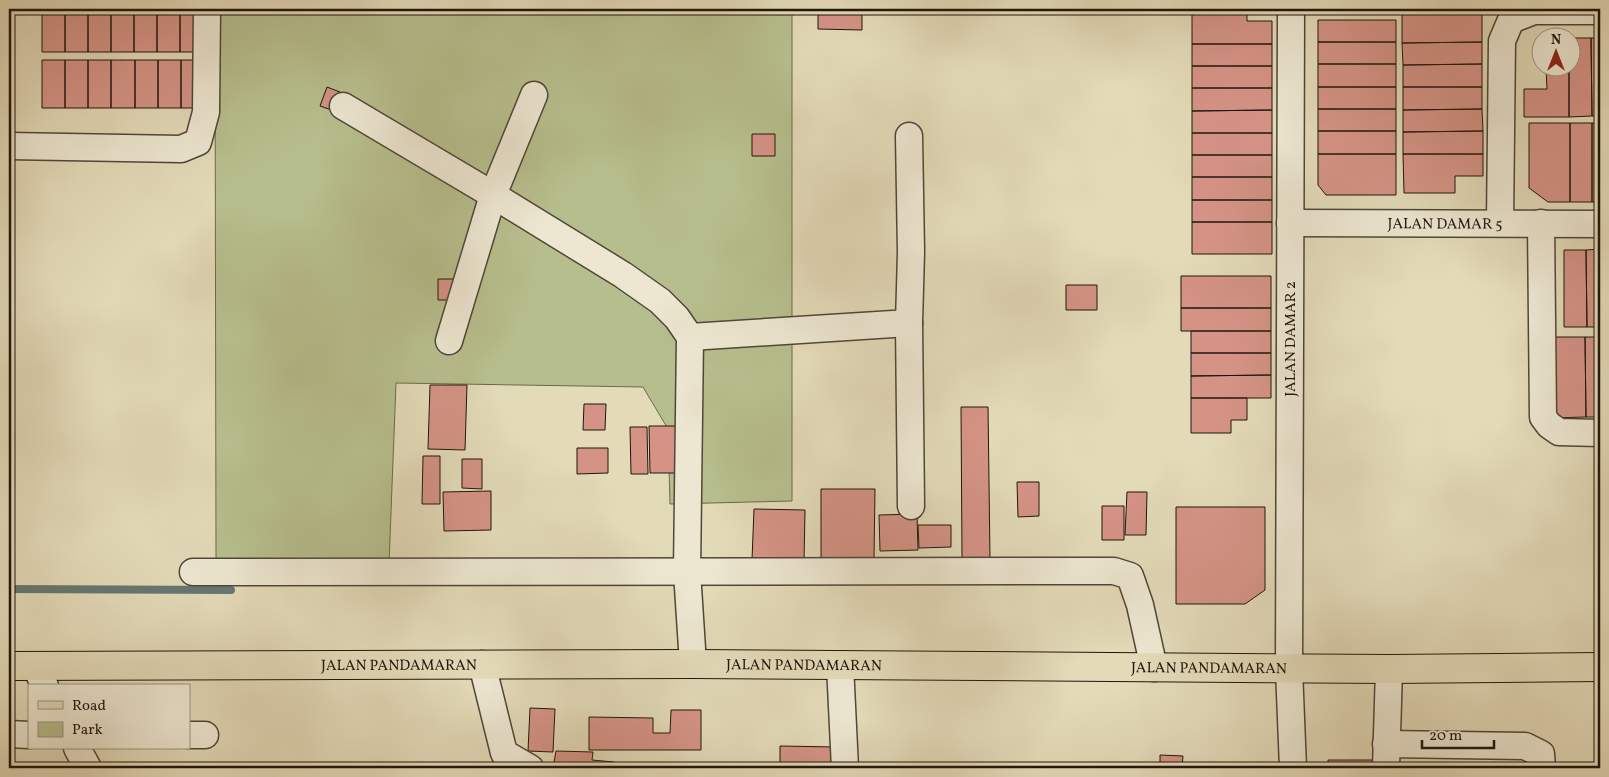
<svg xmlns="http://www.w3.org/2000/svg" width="1609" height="777" viewBox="0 0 1609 777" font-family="Vollkorn,serif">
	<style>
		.green { fill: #b7be8d; stroke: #6a6a4d }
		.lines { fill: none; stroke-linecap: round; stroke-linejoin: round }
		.stream { stroke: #667872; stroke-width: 8 }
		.building { fill: #d59386; stroke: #1e160d }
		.minor-casing { stroke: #4f4738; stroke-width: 29 }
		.major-casing { stroke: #1e160d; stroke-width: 30 }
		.minor { stroke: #ede7d1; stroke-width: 26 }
		.major { stroke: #e3dab8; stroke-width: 28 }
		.labels { text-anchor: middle; stroke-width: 4; stroke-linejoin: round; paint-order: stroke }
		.street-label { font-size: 15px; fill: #1e160d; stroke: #ede7d1 }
	</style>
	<rect width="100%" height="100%" fill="#e3dab8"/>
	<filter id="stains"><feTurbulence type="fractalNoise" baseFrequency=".004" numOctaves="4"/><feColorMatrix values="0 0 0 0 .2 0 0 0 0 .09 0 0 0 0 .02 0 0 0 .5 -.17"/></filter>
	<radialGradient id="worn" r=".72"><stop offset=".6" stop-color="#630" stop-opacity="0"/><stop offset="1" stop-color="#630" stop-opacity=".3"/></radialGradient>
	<path class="green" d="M 215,9 L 792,9 L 792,501 L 670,504 L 668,429 L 643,387 L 396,383 L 389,564 L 216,560 Z"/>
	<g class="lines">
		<path class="stream" d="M 9,589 L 231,590"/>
	</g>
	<path class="building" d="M 42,9 L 65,9 L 65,52 L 42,52 Z
		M 65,9 L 88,9 L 88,52 L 65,52 Z
		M 88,9 L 111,9 L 111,52 L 88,52 Z
		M 111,9 L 134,9 L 134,52 L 111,52 Z
		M 134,9 L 157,9 L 157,52 L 134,52 Z
		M 157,9 L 180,9 L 180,52 L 157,52 Z
		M 180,9 L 203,9 L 203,52 L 180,52 Z
		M 818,9 L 862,9 L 862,30 L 818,29 Z
		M 1192,9 L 1247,9 L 1247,21 L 1272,21 L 1272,44 L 1192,44 Z
		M 1402,9 L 1471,9 L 1471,13 L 1482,13 L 1482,42 L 1402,43 Z
		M 1318,20 L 1396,20 L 1396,42 L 1318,42 Z
		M 1572,38 L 1591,38 L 1592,116 L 1569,117 L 1569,68 L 1572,68 Z
		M 1591,38 L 1600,38 L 1600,116 L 1592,116 Z
		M 1318,42 L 1396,42 L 1396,64 L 1318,64 Z
		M 1482,42 L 1482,64 L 1403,65 L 1402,43 Z
		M 1192,44 L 1272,44 L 1272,66 L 1192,66 Z
		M 42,60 L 65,60 L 65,108 L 42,108 Z
		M 65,60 L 88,60 L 88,108 L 65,108 Z
		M 88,60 L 111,60 L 111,108 L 88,108 Z
		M 111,60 L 135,60 L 135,108 L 111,108 Z
		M 135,60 L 158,60 L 158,108 L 135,108 Z
		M 158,60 L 181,60 L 181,108 L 158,108 Z
		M 181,60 L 204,60 L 204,108 L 181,108 Z
		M 1318,64 L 1396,64 L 1396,87 L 1318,87 Z
		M 1482,64 L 1482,87 L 1403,87 L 1403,65 Z
		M 1192,66 L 1272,66 L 1272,88 L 1192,88 Z
		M 1546,68 L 1569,68 L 1569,117 L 1524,117 L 1524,89 L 1547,89 Z
		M 327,87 L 355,98 L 349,116 L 320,106 Z
		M 1318,87 L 1396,87 L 1396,109 L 1318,109 Z
		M 1403,87 L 1482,87 L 1482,109 L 1403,110 Z
		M 1192,88 L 1272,88 L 1272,110 L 1192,111 Z
		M 1318,109 L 1396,109 L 1396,131 L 1318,131 Z
		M 1482,109 L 1483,131 L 1403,132 L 1403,110 Z
		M 1272,110 L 1272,133 L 1192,133 L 1192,111 Z
		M 1529,123 L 1570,123 L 1570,202 L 1548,202 L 1529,188 Z
		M 1570,123 L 1592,123 L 1592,202 L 1570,202 Z
		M 1592,123 L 1600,123 L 1600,202 L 1592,202 Z
		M 1318,131 L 1396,131 L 1396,154 L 1318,154 Z
		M 1483,131 L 1483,154 L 1403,154 L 1403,132 Z
		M 1192,133 L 1272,133 L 1272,155 L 1192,155 Z
		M 752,134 L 775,134 L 775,156 L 752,156 Z
		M 1318,154 L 1396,154 L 1396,195 L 1326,195 L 1318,185 Z
		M 1403,154 L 1483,154 L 1483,176 L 1455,176 L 1455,193 L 1404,193 Z
		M 1192,155 L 1272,155 L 1272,177 L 1192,177 Z
		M 1192,177 L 1272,177 L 1272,200 L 1192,200 Z
		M 1192,200 L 1272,200 L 1272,222 L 1192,222 Z
		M 1192,222 L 1272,222 L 1272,254 L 1192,254 Z
		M 1600,249 L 1600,327 L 1587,327 L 1586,250 Z
		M 1564,250 L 1586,250 L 1587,327 L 1564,327 Z
		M 1181,276 L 1271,276 L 1271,308 L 1181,308 Z
		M 438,279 L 459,279 L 460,300 L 438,300 Z
		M 1066,285 L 1097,285 L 1097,310 L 1066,310 Z
		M 1181,308 L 1271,308 L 1271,331 L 1181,331 Z
		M 1191,331 L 1271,331 L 1271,353 L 1191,353 Z
		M 1550,337 L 1585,337 L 1586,417 L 1551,418 Z
		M 1585,337 L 1600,337 L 1600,417 L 1586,417 Z
		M 1191,353 L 1271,353 L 1271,375 L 1191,376 Z
		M 1271,375 L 1271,398 L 1191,398 L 1191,376 Z
		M 430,385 L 467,385 L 465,450 L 428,449 Z
		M 1191,398 L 1247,398 L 1247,420 L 1231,420 L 1231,433 L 1191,433 Z
		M 584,404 L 606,404 L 605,430 L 583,430 Z
		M 961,407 L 988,407 L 990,558 L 962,558 Z
		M 649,426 L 683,426 L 684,473 L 650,473 Z
		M 630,427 L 647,427 L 648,474 L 631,474 Z
		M 577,448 L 608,448 L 608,473 L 577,474 Z
		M 423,456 L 440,456 L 440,504 L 422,504 Z
		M 462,459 L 482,459 L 482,489 L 462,488 Z
		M 1017,482 L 1039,482 L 1039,516 L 1018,517 Z
		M 821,489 L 875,489 L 874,560 L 821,560 Z
		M 491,491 L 491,530 L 444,531 L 443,492 Z
		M 1127,492 L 1147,492 L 1146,535 L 1125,535 Z
		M 1102,506 L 1124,506 L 1124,540 L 1102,540 Z
		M 1176,507 L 1265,507 L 1265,590 L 1245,604 L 1176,604 Z
		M 754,509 L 805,510 L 804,562 L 752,560 Z
		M 917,514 L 918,550 L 880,551 L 879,515 Z
		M 918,525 L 951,525 L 951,547 L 919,548 Z
		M 530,708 L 555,709 L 553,752 L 528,751 Z
		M 671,710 L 701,710 L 701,750 L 589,750 L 589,717 L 653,718 L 653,733 L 670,733 Z
		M 780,746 L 836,747 L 835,768 L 780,768 Z
		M 556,751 L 593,752 L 592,760 L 614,762 L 612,768 L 553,768 Z
		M 1160,755 L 1183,756 L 1182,768 L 1160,768 Z
		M 1328,760 L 1380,760 L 1380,768 L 1328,768 Z"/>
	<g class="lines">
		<defs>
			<g id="minor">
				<path d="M 1291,9 L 1289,669 L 1293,768"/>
				<path d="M 343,106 L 493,195 L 623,275 L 660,301 L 677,318 L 690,337 L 687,572 L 693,664"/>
				<path d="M 9,146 L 181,149 L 198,142 L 206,112 L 207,9"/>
				<path id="s1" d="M 1290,223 L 1600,224"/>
				<path d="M 1500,223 L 1502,41 L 1511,20 L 1534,11 L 1600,11"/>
				<path d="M 1541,223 L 1543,417 L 1549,425 L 1559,432 L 1600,433"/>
				<path d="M 909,323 L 911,506"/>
				<path d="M 690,337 L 909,323 L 911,252 L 909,136"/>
				<path d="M 449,341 L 493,195 L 534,95"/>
				<path d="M 193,572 L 1114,571 L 1130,576 L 1140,605 L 1154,668"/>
				<path d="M 482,664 L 504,753 L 530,768"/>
				<path d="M 840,665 L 845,768"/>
				<path d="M 35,666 L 45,686"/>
				<path d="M 9,734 L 29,735"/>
				<path d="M 189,735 L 205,735"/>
				<path d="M 1386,744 L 1525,746 L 1541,754 L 1542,768"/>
				<path d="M 77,748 L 88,768"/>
				<path d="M 1386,768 L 1389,669"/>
			</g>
			<g id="major">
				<path id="s2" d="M 9,666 L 693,664 L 1389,669 L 1600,667"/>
			</g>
		</defs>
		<use href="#minor" class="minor-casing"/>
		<use href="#major" class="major-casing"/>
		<use href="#minor" class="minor"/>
		<use href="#major" class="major"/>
	</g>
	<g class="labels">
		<g class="street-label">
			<text dy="5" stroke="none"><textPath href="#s1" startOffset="155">JALAN DAMAR 5</textPath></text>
			<text transform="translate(1290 339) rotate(-90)" y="5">JALAN DAMAR 2</text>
			<text dy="5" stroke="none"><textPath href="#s2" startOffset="390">JALAN PANDAMARAN</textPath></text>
			<text dy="5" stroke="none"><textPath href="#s2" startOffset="795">JALAN PANDAMARAN</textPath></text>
			<text dy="5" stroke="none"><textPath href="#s2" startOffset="1200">JALAN PANDAMARAN</textPath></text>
		</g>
	</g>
	<rect width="1609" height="777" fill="none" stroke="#e3dab8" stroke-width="30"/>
	<rect x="10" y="10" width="1589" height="757" fill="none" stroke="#1e160d" stroke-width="2.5"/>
	<rect x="15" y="15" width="1579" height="747" fill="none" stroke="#1e160d"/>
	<rect x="28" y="684" width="162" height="65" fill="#ede7d1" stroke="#9a9383"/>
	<rect x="38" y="701" width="25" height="8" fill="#e3dab8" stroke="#9a9383"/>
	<text x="72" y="710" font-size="15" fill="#1e160d">Road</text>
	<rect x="38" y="722" width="25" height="15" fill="#b7be8d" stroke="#9a9383"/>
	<text x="72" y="734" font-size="15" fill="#1e160d">Park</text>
	<g transform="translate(1556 52)"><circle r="24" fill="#ede7d1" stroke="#9a9383"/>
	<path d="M0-4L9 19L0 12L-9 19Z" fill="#8f2418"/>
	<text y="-8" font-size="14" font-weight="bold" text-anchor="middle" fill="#1e160d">N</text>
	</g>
	<path d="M1422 740v8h72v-8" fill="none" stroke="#1e160d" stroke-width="2.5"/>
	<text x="1429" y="740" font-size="15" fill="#1e160d" stroke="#ede7d1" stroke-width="4" paint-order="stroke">20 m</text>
	<rect width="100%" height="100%" filter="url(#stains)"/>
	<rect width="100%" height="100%" fill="url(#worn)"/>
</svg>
